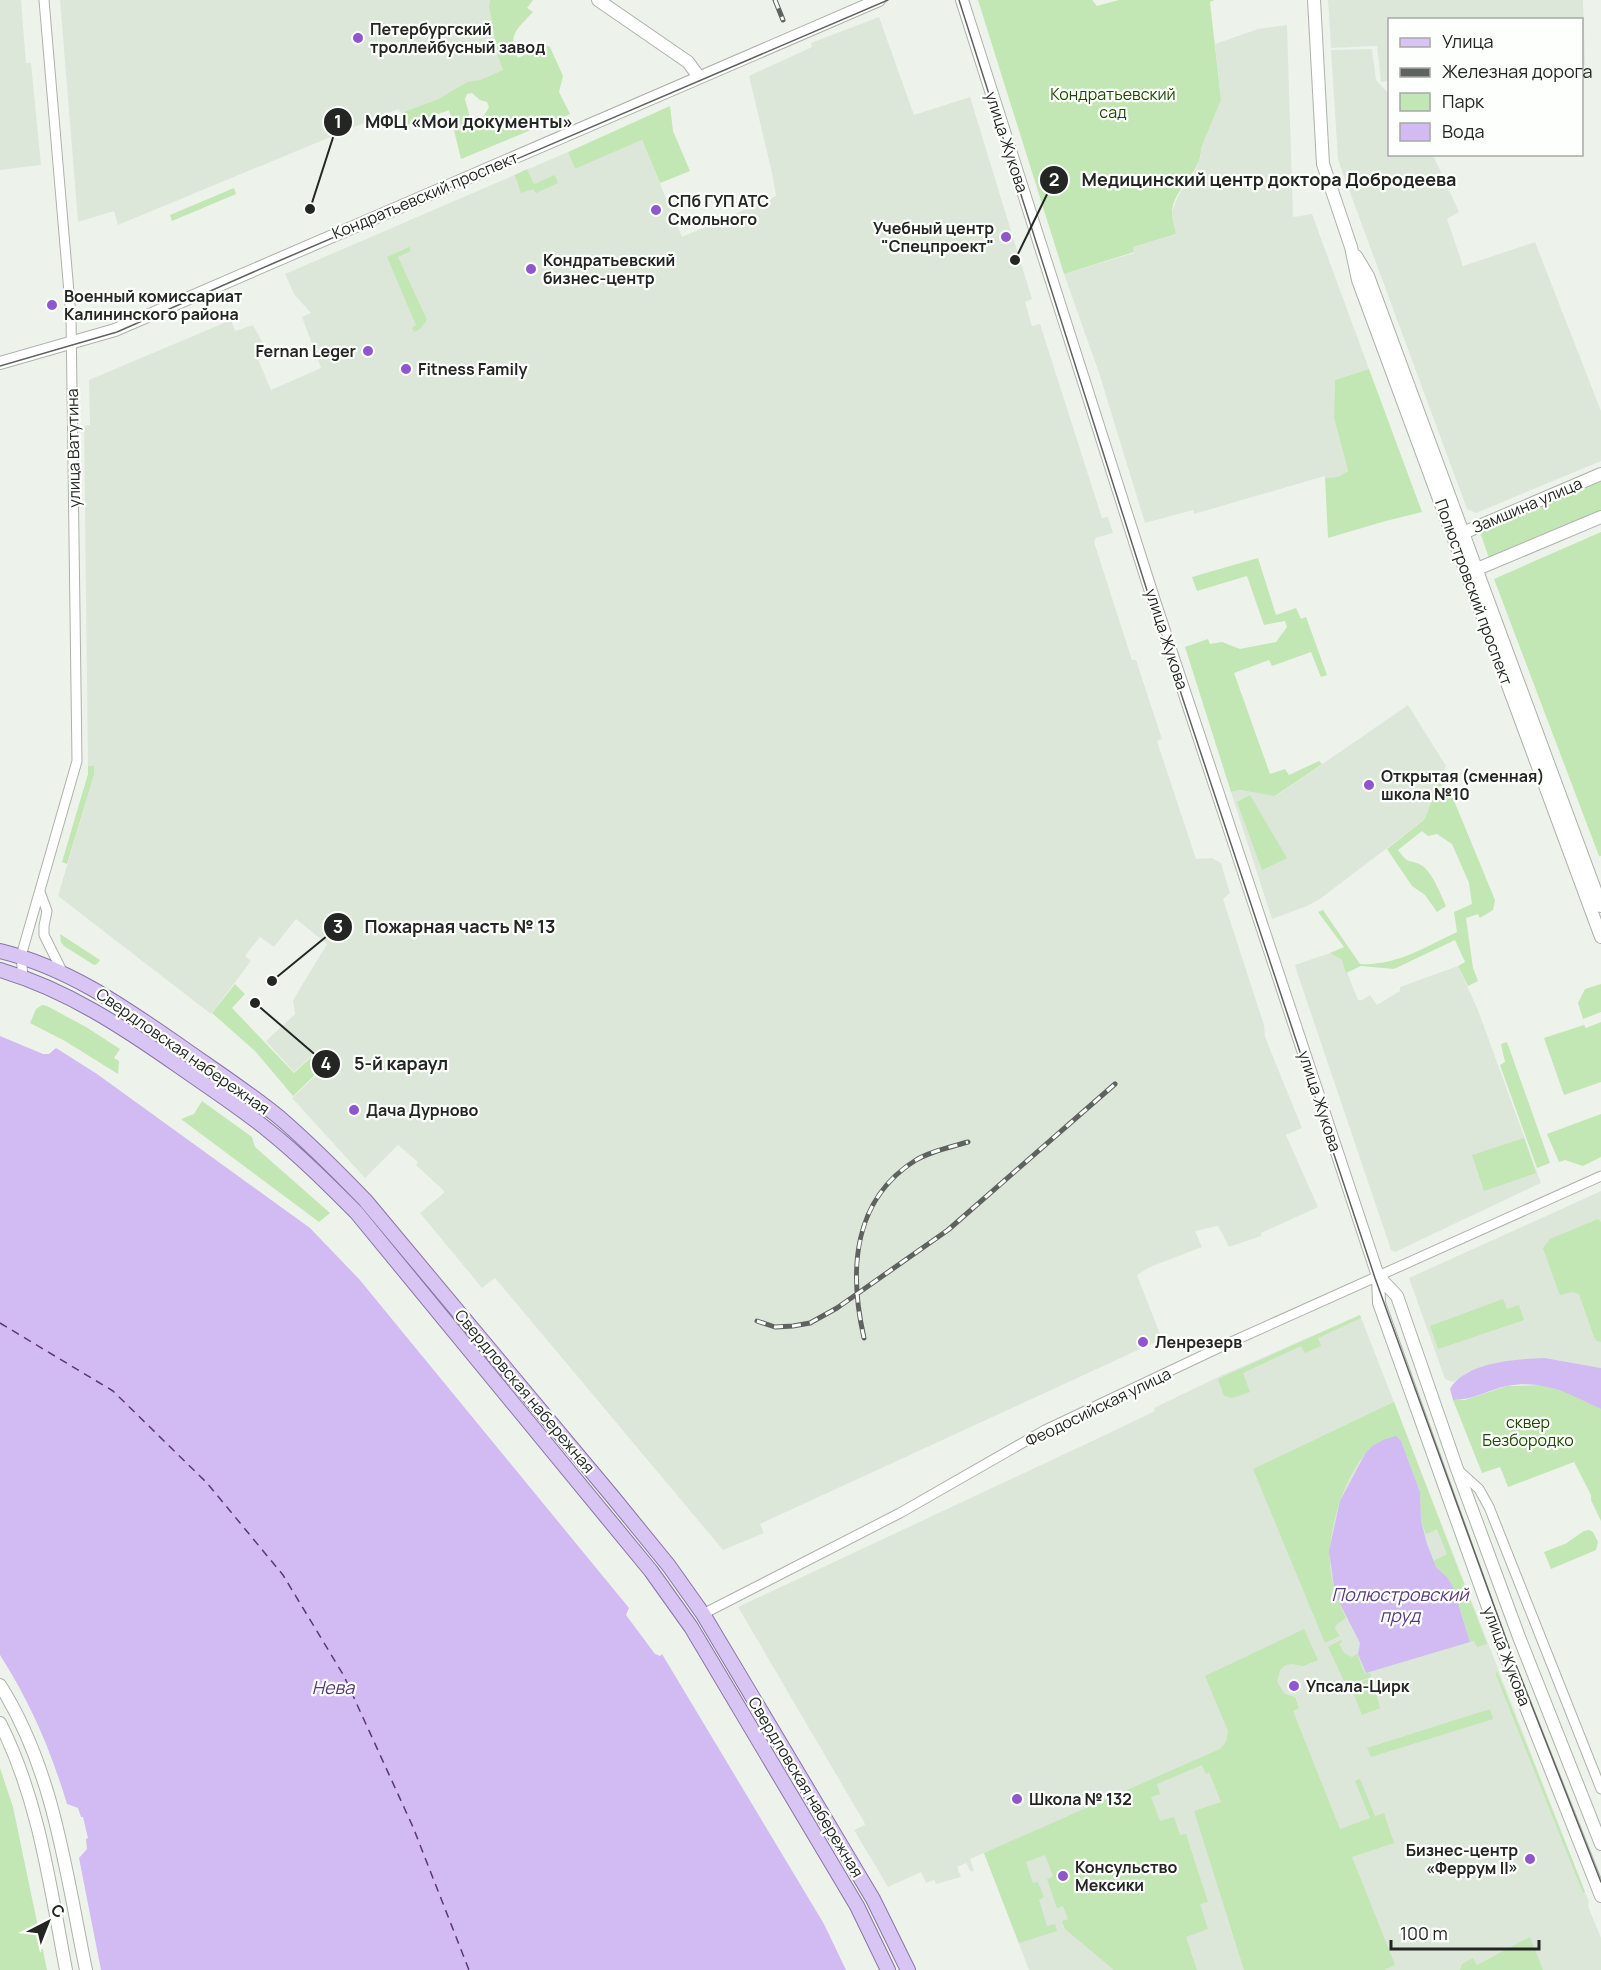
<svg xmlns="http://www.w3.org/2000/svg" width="1601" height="1970" viewBox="0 0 1601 1970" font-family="Manrope,sans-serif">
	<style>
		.built { fill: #dde7d9 }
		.green { fill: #c2e6b4; fill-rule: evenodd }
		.water { fill: #d1bbf2 }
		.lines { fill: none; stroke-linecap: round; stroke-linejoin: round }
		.ferry { stroke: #58397b; stroke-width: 1.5; stroke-dasharray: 8 6; stroke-linecap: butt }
		.street-casing { stroke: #adb2ab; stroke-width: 11 }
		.secondary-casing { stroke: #adb2ab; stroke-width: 14 }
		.primary-casing { stroke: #8975a6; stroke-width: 16 }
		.street { stroke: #fff; stroke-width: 9 }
		.secondary { stroke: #fff; stroke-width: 12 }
		.primary { stroke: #d9c5f4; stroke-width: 14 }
		.tram { stroke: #5f635f; stroke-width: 1.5 }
		.rail-casing { stroke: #5f635f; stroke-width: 5 }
		.rail { stroke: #fdfffc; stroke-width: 3; stroke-dasharray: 9; stroke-linecap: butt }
		.poi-dot { fill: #9056ce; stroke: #fdfffc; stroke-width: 2 }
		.labels { text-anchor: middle; stroke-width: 4.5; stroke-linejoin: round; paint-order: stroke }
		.poi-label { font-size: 16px; font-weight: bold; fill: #242624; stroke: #fdfffc; text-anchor: start }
		.park-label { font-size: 16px; fill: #1c4900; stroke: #fdfffc }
		.street-label { font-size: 16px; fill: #242624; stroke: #fdfffc }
		.water-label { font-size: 18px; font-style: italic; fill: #58397b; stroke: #fdfffc }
		.leader { fill: none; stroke: #242624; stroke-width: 2 }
		.callout-dot { fill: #242624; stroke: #fdfffc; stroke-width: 2 }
		.mark-label { font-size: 18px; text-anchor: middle; font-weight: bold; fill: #fff }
		.callout-label { font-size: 18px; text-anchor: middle; font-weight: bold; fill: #242624; stroke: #fdfffc; stroke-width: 4.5; stroke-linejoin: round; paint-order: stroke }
	</style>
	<rect width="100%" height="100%" fill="#edf3eb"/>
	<path class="built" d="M 0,0 L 21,0 L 26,63 L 31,63 L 41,165 L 0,170 Z
		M 60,0 L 490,0 L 489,7 L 498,57 L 503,70 L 480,80 L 467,82 L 438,99 L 401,113 L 398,109 L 118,225 L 114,211 L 78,222 Z
		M 1328,0 L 1583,0 L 1585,65 L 1582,65 L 1582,20 L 1390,20 L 1389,81 L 1381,82 L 1377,46 L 1331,48 Z
		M 879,17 L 914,115 L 970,97 L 1032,299 L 1025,302 L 1032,326 L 1040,324 L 1102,518 L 1108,517 L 1113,533 L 1096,538 L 1094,542 L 1132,660 L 1136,660 L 1162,739 L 1157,741 L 1196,859 L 1212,858 L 1221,863 L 1230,893 L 1223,899 L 1264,1025 L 1265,1037 L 1302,1128 L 1286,1135 L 1318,1207 L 1261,1233 L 1261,1236 L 1229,1247 L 1218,1226 L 1195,1231 L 1202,1247 L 1150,1267 L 1137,1275 L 1162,1339 L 760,1524 L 764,1533 L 723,1550 L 495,1278 L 482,1288 L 420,1213 L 445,1192 L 416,1165 L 418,1162 L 398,1145 L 365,1178 L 292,1098 L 329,1063 L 317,1051 L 294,1072 L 266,1041 L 295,1014 L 293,1000 L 327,944 L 296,919 L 274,947 L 260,937 L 245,956 L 251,961 L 211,1014 L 58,896 L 94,775 L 93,766 L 88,766 L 84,426 L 90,425 L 89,380 L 231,320 L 235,331 L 253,325 L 264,345 L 254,350 L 271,390 L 321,368 L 302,317 L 311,313 L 294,294 L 285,274 L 568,152 L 575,169 L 642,140 L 682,237 L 776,196 L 772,173 L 749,76 L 812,47 L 811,43 Z
		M 1287,25 L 1293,217 L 1312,214 L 1369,369 L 1335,380 L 1334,418 L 1348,471 L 1338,477 L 1325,478 L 1325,476 L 1194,514 L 1193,510 L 1145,523 L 1099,373 L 1064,274 L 1134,253 L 1133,247 L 1176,234 L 1172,212 L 1178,196 L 1195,171 L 1201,155 L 1201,148 L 1221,100 L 1215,44 L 1258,29 Z
		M 1372,49 L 1376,80 L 1389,94 L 1390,154 L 1433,155 L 1459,212 L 1447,219 L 1463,266 L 1535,242 L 1601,411 L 1601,461 L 1476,513 L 1467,509 L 1338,160 L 1331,50 Z
		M 1408,705 L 1446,766 L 1424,820 L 1320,899 L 1307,906 L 1272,919 L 1231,792 L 1240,790 L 1276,796 Z
		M 1330,953 L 1342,960 L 1358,1000 L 1362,1000 L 1370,995 L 1377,1005 L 1400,991 L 1400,987 L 1458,966 L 1478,1010 L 1541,1183 L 1395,1252 L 1391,1250 L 1297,972 L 1295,965 Z
		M 1601,1191 L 1601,1368 L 1545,1358 L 1468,1372 L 1453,1382 L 1445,1379 L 1409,1278 Z
		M 1360,1315 L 1589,1902 L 1588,1906 L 1601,1938 L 1601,1970 L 1029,1970 L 984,1853 L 970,1859 L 974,1871 L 971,1872 L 966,1863 L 957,1867 L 961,1877 L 936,1884 L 934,1880 L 926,1883 L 921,1872 L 888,1887 L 854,1830 L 865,1825 L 864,1822 L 738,1607 L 1103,1436 L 1155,1411 L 1154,1408 L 1218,1377 Z"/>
	<path class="green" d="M 490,0 L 533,0 L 527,8 L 533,12 C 518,28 506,36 518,58 L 546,45 L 550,47 L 563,76 L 559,92 L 570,114 L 461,159 L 449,110 L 406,126 L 401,113 L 438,99 L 467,82 L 480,80 L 503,70 L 498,57 L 489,7 ZM 472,93 L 480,100 L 487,102 L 489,107 L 479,124 L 471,121 L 465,99 L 467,94 Z
		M 978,0 L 1092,0 L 1097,6 L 1119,0 L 1215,0 L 1210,2 L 1221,100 L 1201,148 C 1202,173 1171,190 1172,214 C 1173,221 1175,228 1176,234 L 1133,247 L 1134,252 L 1064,274 Z
		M 670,106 L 673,131 L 690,171 L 660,183 L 642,140 L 575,169 L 568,152 Z
		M 527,169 L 534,184 L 555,175 L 558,183 L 536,193 L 533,189 L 521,193 L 515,175 Z
		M 234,188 L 236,194 L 172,221 L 170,215 Z
		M 409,247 L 411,251 L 398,257 L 427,320 L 420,329 L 414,332 L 412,328 L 416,325 L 387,257 Z
		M 1369,369 L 1422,512 L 1382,522 L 1328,538 L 1325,478 L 1338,477 L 1348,471 L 1334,418 L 1335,380 Z
		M 1601,480 L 1601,511 L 1489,558 L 1480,532 Z
		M 1601,532 L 1601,856 L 1599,856 L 1494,579 Z
		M 1258,558 L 1276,615 L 1296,608 L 1301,619 L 1306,617 L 1327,675 L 1321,677 L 1311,652 L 1272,666 L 1269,660 L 1234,673 L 1270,774 L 1285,769 L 1289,775 L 1319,761 L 1322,764 L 1275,796 L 1240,790 L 1231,792 L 1185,647 L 1208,639 L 1210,644 L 1222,642 L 1240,649 L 1276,642 L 1287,627 L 1285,621 L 1264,625 L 1247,576 L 1197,591 L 1192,577 Z
		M 88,766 L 94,766 L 94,775 L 67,864 L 62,862 L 88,774 Z
		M 1439,783 L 1450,791 L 1495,900 L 1493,910 L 1480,918 L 1478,914 L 1466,918 L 1473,968 L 1478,981 L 1468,986 L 1458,966 L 1465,962 L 1455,940 L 1394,969 L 1361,966 L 1346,973 L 1342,960 L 1330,953 L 1344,947 L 1318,912 L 1323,910 L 1360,964 C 1396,966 1425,947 1457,932 L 1454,912 L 1472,904 L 1469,883 L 1452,844 L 1437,834 L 1428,836 L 1422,831 L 1398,850 C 1410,866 1407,858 1421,865 C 1432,871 1441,895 1446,906 L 1437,912 L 1425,895 L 1412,886 L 1387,849 L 1424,820 Z
		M 1250,795 L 1287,858 L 1262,870 L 1237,802 Z
		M 60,934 L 100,960 L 97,964 L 94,965 L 64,946 L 61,942 Z
		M 235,984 L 245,994 L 232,1008 L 294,1073 L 317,1052 L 327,1063 L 293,1096 L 255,1051 L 212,1013 Z
		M 1601,984 L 1601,1012 L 1583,1019 L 1578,1003 L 1585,989 Z
		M 42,1005 L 47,1006 L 86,1027 L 120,1049 L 114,1058 L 119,1061 L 118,1074 L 65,1041 L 30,1023 L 36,1009 Z
		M 1601,1022 L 1601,1082 L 1564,1095 L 1544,1038 L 1584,1025 L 1586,1028 Z
		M 1507,1042 L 1550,1163 L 1537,1168 L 1500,1065 L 1505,1062 L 1501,1044 Z
		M 202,1101 L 252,1137 L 255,1147 L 330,1213 L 319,1222 L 181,1119 L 194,1114 Z
		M 1601,1114 L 1601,1157 L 1583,1166 L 1565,1160 L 1559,1162 L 1547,1134 Z
		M 1524,1138 L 1536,1173 L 1484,1191 L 1472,1155 Z
		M 1598,1219 L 1601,1222 L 1601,1342 L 1597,1341 L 1594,1337 L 1579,1294 L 1572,1292 L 1561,1295 L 1559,1293 L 1543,1248 L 1550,1239 Z
		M 1503,1299 L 1507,1309 L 1519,1305 L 1524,1320 L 1438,1349 L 1430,1326 Z
		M 1360,1315 L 1361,1318 L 1318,1338 L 1321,1346 L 1305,1353 L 1301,1346 L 1243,1373 L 1250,1392 L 1232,1398 L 1224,1396 L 1218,1379 Z
		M 1543,1385 L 1573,1395 L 1601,1409 L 1601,1521 L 1591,1500 L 1591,1495 L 1574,1462 L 1508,1487 L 1500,1467 L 1482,1473 L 1453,1400 L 1465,1400 L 1507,1386 Z
		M 1394,1402 L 1487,1644 L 1477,1647 L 1474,1641 L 1470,1642 C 1464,1621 1458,1598 1448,1579 C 1444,1572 1436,1569 1433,1561 L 1447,1554 L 1437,1529 L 1426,1534 L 1421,1521 L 1420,1492 L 1401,1441 L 1396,1437 C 1384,1440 1372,1445 1364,1455 C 1345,1479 1331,1520 1330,1551 C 1328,1575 1336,1597 1346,1618 L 1336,1625 L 1335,1629 L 1340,1636 L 1325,1643 L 1253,1469 Z
		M 1589,1530 L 1593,1532 L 1598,1542 L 1596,1550 L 1551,1569 L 1544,1552 L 1565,1544 L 1584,1531 Z
		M 1304,1629 L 1318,1660 L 1303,1666 L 1292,1664 L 1286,1665 L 1280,1670 L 1277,1682 L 1285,1694 L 1295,1697 L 1299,1708 L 1293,1711 L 1340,1829 L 1370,1818 L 1355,1781 L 1360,1779 L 1375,1816 L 1384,1813 L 1394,1843 L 1352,1857 L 1395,1965 L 1384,1970 L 1244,1970 L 1194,1811 L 1221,1802 L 1209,1772 L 1206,1774 L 1202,1765 L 1157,1784 L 1160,1794 L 1151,1797 L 1160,1821 L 1174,1817 L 1180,1835 L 1186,1834 L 1208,1902 L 1200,1904 L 1208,1929 L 1186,1937 L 1197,1970 L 1114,1970 L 1065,1929 L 1062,1921 L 1068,1919 L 1063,1906 L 1057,1908 L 1047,1879 L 1053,1876 L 1045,1855 L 1026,1862 L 1033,1883 L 1038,1882 L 1044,1897 L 1039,1900 L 1047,1926 L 1055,1924 L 1057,1931 L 1019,1943 L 984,1853 L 1220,1749 L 1226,1742 L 1228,1731 L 1205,1676 Z
		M 1341,1640 L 1343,1641 L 1339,1644 L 1344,1653 L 1352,1657 L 1357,1654 L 1365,1674 L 1370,1673 L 1371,1677 L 1346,1685 L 1328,1647 Z
		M 1497,1671 L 1585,1892 L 1583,1893 L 1496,1675 Z
		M 1372,1678 L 1380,1708 L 1362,1715 L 1352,1690 L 1348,1691 L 1346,1687 Z
		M 1490,1709 L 1493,1719 L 1371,1757 L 1367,1748 Z
		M 0,1768 L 13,1807 L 47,1970 L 0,1970 Z
		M 1530,1937 L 1543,1970 L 1460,1970 L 1462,1964 L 1473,1958 L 1477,1965 Z"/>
	<path class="water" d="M 0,1036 L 43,1054 L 49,1054 L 56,1048 L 97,1074 L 310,1228 L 359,1279 L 629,1608 L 626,1615 L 655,1654 L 660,1656 L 662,1654 L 824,1924 L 846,1970 L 101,1970 L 79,1858 L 87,1849 L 86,1839 L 88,1838 L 83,1817 L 81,1817 L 78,1808 L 67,1804 C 50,1748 31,1704 0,1655 Z
		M 1545,1358 L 1601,1368 L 1601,1409 C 1570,1394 1543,1379 1507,1386 C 1488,1390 1473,1400 1453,1400 L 1450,1389 C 1465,1362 1517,1359 1545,1358 Z
		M 1396,1436 L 1401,1441 L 1420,1492 L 1421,1521 L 1427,1544 L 1436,1567 L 1447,1577 L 1453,1587 L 1470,1642 L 1366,1673 L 1358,1654 L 1360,1643 L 1335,1594 L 1329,1551 L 1340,1501 L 1365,1454 L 1371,1447 L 1383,1440 Z"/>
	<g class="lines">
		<path class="ferry" d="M 0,1323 L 113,1391 L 207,1483 L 283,1575 L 344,1676 L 413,1827 L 469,1970"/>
		<defs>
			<path id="street" d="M 40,892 L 47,911 L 44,926 L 44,935 L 63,973
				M 23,977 L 21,956 L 77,761 L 71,316 L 44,0
				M 1457,1469 L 1479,1489 L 1489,1507 L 1601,1789
				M 703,1614 L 900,1513 L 1045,1430 L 1229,1343 L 1601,1176"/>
			<path id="secondary" d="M 598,0 L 688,62 L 699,77
				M 962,0 L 1154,601 L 1378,1276 L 1379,1303 L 1504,1652 L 1601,1896
				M 1314,0 L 1323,164 L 1351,247 L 1358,280 L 1601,937
				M 1356,256 L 1368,276 L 1601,906
				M 0,363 L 115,330 L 879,0
				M 1456,536 L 1601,474
				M 1470,572 L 1601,517
				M 1378,1276 L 1397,1296 L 1457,1469 L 1519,1637 L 1601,1844
				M 0,1685 C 54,1770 66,1873 86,1970
				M 0,1723 C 39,1800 50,1886 66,1970"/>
			<path id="primary" d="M 0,951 C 66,967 121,1005 176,1043 C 211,1068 247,1091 280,1118 C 310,1144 338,1172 365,1200 L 612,1496 L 669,1566 L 703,1614 L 873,1899 L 908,1970
				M 0,970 C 67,990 123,1027 180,1067 C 210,1088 241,1108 269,1131 C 300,1156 328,1184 356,1212 L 651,1571 L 691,1627 L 857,1906 L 888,1970"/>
		</defs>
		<use href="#street" class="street-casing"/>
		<use href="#secondary" class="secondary-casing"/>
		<use href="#primary" class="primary-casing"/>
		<use href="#street" class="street"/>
		<use href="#secondary" class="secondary"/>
		<use href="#primary" class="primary"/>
		<path class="tram" d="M 959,0 L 1151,603 L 1375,1278 L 1510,1650 L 1601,1882
			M 0,366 L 117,332 L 274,263 L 888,0"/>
		<defs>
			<path id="rail" d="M 775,0 L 783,20
				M 757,1321 L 775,1327 L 793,1326 L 810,1323 L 837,1308 L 948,1230 L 1115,1084
				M 864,1338 C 849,1272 852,1200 916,1160 C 931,1151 951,1147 968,1142"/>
		</defs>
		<use href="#rail" class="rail-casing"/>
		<use href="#rail" class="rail"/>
	</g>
	<g class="poi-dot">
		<circle cx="358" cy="38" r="6"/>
		<circle cx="656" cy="210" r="6"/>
		<circle cx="1006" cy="237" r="6"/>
		<circle cx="531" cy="269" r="6"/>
		<circle cx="52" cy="305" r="6"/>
		<circle cx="368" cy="351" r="6"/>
		<circle cx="406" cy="369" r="6"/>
		<circle cx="1369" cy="785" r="6"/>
		<circle cx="354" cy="1110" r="6"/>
		<circle cx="1143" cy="1342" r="6"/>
		<circle cx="1294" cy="1686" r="6"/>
		<circle cx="1017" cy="1799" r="6"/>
		<circle cx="1530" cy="1859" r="6"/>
		<circle cx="1063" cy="1876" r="6"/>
	</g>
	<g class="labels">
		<g class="poi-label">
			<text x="370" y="35">Петербургский<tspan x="370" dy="18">троллейбусный завод</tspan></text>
			<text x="668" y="207">СПб ГУП АТС<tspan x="668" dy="18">Смольного</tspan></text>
			<text x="994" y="234" text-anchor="end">Учебный центр<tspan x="994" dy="18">"Спецпроект"</tspan></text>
			<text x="543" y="266">Кондратьевский<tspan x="543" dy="18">бизнес-центр</tspan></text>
			<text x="64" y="302">Военный комиссариат<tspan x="64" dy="18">Калининского района</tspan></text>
			<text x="356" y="357" text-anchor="end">Fernan Leger</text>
			<text x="418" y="375">Fitness Family</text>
			<text x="1381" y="782">Открытая (сменная)<tspan x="1381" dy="18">школа №10</tspan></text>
			<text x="366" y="1116">Дача Дурново</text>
			<text x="1155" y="1348">Ленрезерв</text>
			<text x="1306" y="1692">Упсала-Цирк</text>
			<text x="1029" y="1805">Школа № 132</text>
			<text x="1518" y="1856" text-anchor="end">Бизнес-центр<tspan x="1518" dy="18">«Феррум II»</tspan></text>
			<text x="1075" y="1873">Консульство<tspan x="1075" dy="18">Мексики</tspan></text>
		</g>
		<g class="park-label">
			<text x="1113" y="100">Кондратьевский<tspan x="1113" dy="18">сад</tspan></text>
			<text x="1528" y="1428">сквер<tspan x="1528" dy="18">Безбородко</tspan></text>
		</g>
		<g class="street-label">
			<text transform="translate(1007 142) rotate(72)" y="6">улица Жукова</text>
			<text transform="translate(425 195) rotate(-23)" y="6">Кондратьевский проспект</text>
			<text transform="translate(73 448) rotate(-91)" y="6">улица Ватутина</text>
			<text transform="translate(1527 505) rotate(-23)" y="6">Замшина улица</text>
			<text transform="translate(1474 592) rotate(70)" y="6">Полюстровский проспект</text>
			<text transform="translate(1167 639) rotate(72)" y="6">улица Жукова</text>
			<text transform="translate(183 1051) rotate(35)" y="6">Свердловская набережная</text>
			<text transform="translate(1320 1101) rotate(72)" y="6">улица Жукова</text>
			<text transform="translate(525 1391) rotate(50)" y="6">Свердловская набережная</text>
			<text transform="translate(1098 1407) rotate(-26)" y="6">Феодосийская улица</text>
			<text transform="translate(1507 1656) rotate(69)" y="6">улица Жукова</text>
			<text transform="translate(806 1787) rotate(59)" y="6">Свердловская набережная</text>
		</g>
		<g class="water-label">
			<text x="1400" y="1601">Полюстровский<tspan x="1400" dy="21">пруд</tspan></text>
			<text x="333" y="1694">Нева</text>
		</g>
	</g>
	<path class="leader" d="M310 209L338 122M1015 260L1054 180M272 981L338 927M255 1003L326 1064"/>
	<g class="callout-dot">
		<circle cx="310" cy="209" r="6"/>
		<circle cx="1015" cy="260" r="6"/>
		<circle cx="272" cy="981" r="6"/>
		<circle cx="255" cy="1003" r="6"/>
		<circle cx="338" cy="122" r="15"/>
		<circle cx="1054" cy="180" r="15"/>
		<circle cx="338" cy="927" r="15"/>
		<circle cx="326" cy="1064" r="15"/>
	</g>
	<g class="mark-label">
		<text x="338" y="128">1</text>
		<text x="1054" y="186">2</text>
		<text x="338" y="933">3</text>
		<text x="326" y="1070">4</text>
	</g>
	<g class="callout-label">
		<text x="469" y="128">МФЦ «Мои документы»</text>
		<text x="1269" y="186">Медицинский центр доктора Добродеева</text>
		<text x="460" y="933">Пожарная часть № 13</text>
		<text x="401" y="1070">5-й караул</text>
	</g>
	<rect x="1388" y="18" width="195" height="138" fill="#fdfffc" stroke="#a6a8a6" stroke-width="1.5"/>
	<rect x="1400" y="38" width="30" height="9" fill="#d9c5f4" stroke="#a6a8a6" stroke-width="1.5"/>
	<text x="1442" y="48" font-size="18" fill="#242624">Улица</text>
	<rect x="1400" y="68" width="30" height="9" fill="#5f635f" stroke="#a6a8a6" stroke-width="1.5"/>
	<text x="1442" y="78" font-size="18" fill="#242624">Железная дорога</text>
	<rect x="1400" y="93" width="30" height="18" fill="#c2e6b4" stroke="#a6a8a6" stroke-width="1.5"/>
	<text x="1442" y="108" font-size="18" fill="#242624">Парк</text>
	<rect x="1400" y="123" width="30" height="18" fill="#d1bbf2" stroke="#a6a8a6" stroke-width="1.5"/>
	<text x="1442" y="138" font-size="18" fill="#242624">Вода</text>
	<g transform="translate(48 1922) rotate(42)" stroke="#fdfffc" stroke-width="4.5" paint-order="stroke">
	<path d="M0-4.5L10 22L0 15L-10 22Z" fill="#242624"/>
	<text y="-9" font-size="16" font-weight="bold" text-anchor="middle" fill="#242624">С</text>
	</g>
	<path d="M1391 1940v9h148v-9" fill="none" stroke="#242624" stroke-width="3"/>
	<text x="1400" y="1940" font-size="18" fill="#242624" stroke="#fdfffc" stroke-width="4.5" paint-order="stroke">100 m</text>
</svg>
